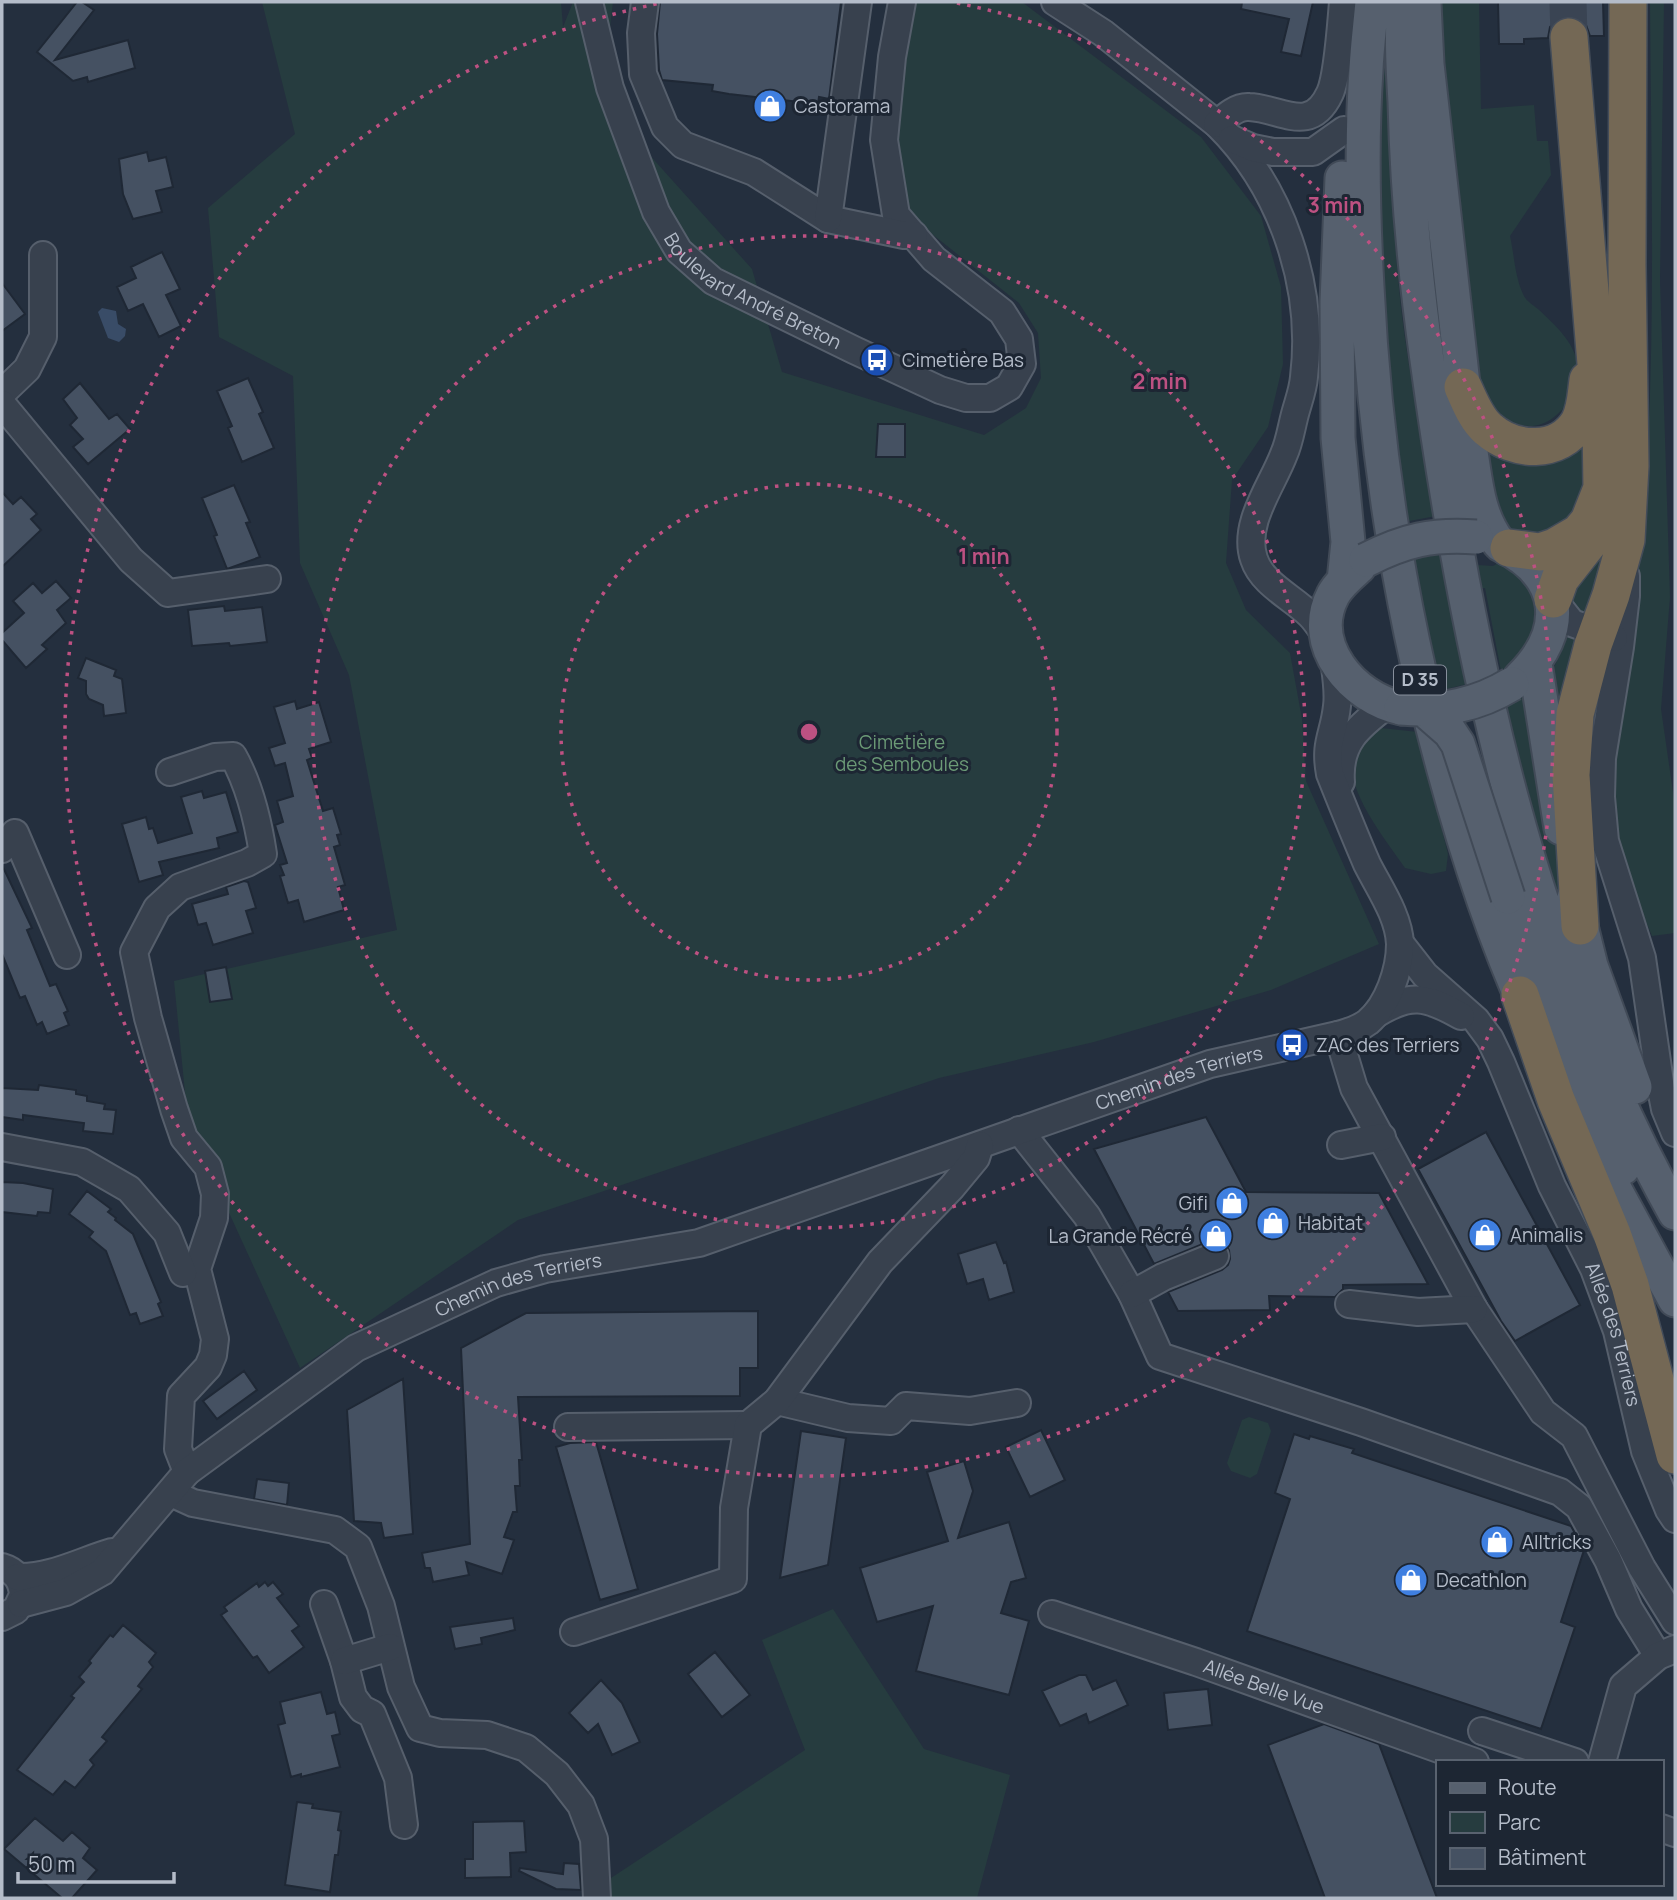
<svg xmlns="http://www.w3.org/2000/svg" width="1677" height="1900" viewBox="0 0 1677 1900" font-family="Manrope,sans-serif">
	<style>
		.green { fill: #263c3f }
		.water { fill: #394c67 }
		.building { fill: #455162; stroke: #1f2835; stroke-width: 2 }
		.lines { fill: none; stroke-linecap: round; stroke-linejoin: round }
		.highway-tunnel { stroke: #3a4453; stroke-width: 37; stroke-dasharray: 37 18; stroke-linecap: butt }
		.minor-casing { stroke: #565f6c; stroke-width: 30 }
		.major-casing { stroke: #414a57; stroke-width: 37 }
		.highway-casing { stroke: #434c59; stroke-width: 40 }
		.minor { stroke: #38414e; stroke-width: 26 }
		.major { stroke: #56606e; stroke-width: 33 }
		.highway { stroke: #746855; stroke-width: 37 }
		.major-bridge-casing { stroke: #414a57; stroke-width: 37; stroke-linecap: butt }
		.major-bridge { stroke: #56606e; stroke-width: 33 }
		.ring { fill: none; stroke: #bd5182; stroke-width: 3.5; stroke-dasharray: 3.5 7 }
		.labels { text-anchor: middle; stroke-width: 6; stroke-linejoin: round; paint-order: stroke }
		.shield { fill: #1d2633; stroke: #878f9c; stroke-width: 2 }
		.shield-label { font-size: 18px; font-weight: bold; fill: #b4bcc9 }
		.poi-label { font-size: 19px; fill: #b4bcc9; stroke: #1d2633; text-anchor: start }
		.street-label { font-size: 19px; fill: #b4bcc9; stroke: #1d2633 }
		.park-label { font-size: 19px; fill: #6b9a76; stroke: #1d2633 }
		.centre { fill: #bd5182; stroke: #1d2633; stroke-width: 3.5 }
		.ring-label { font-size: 21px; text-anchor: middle; font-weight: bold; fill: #bd5182; stroke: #1d2633; stroke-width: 6; stroke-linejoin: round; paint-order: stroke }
	</style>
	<rect width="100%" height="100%" fill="#242f3e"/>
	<path class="green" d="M 262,2 L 561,2 L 563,27 L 573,2 L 613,2 L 610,27 L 637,141 L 752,269 L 782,372 L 984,435 L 1026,408 L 1041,378 L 1038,333 L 1019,303 L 903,211 L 892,136 L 910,2 L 1022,2 L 1201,137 L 1261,216 L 1281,287 L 1283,364 L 1268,427 L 1232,480 L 1226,563 L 1246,610 L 1290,653 L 1302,719 L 1306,781 L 1379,944 L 1271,990 L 1094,1042 L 939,1078 L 518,1220 L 300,1368 L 188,1123 L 174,981 L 397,930 L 349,675 L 300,563 L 293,376 L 219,337 L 208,208 L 295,134 Z
		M 1439,2 L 1479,2 L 1481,109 L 1534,105 L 1537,141 L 1548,141 L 1551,175 L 1510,236 C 1514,254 1515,277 1523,294 C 1525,300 1533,305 1538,309 C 1559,329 1583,349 1577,381 C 1574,396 1566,408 1554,417 C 1531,436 1501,423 1488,397 C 1484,389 1481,380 1478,372 L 1449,161 Z
		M 1650,2 L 1664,2 L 1660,280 L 1670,597 L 1661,709 L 1675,806 L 1675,933 L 1652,936 L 1627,876 L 1612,824 L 1610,788 C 1624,674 1643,561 1648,446 C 1655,299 1651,150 1650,2 Z
		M 1382,42 L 1391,43 C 1389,121 1391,200 1398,278 C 1405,358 1422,437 1436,516 L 1404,522 L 1390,432 L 1377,153 Z
		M 1585,429 L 1596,484 L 1560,531 L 1517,536 C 1488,512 1488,469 1480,435 Z
		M 1616,522 L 1591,621 L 1568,603 L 1570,584 Z
		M 1435,552 L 1447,563 L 1493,566 L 1502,561 L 1528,583 L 1537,608 L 1533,636 L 1516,660 L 1501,671 L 1485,588 L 1450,594 L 1467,684 L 1438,691 L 1409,559 Z
		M 1566,632 L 1585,637 L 1562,780 L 1549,677 L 1562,651 Z
		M 1531,688 L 1560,872 L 1566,926 L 1534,829 L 1506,705 Z
		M 1381,728 L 1418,732 L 1448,854 L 1446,871 L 1431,874 L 1405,868 C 1382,834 1312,752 1381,728 Z
		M 1249,1417 L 1268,1423 L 1271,1431 L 1257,1474 L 1250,1478 L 1231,1471 L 1227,1463 L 1242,1420 Z
		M 833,1609 L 924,1749 L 1010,1775 L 977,1898 L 610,1898 L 611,1878 L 805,1750 L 762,1640 Z"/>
	<path class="water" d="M 102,308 L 116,311 L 118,324 L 126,329 L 125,336 L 119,342 L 108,338 L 98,312 Z"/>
	<path class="building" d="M 77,2 L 82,2 L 94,10 L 55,60 L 128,40 L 135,68 L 88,82 L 87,77 L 73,81 L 37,52 Z
		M 660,2 L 841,2 L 829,99 L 819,97 L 818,104 L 729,94 L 712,91 L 713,85 L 662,80 L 659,70 L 657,34 Z
		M 1242,2 L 1313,2 L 1301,56 L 1281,52 L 1289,19 L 1241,9 Z
		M 1498,2 L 1603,2 L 1604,36 L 1590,36 L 1586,25 L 1579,18 L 1568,16 L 1557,20 L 1550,27 L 1548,38 L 1524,39 L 1524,44 L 1499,44 Z
		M 147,152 L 149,161 L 166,157 L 173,187 L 156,191 L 162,212 L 133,219 L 123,194 L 119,159 Z
		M 162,252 L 180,289 L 166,295 L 181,326 L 159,337 L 143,304 L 128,311 L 117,287 L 136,278 L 131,267 Z
		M 2,283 L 25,314 L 2,331 Z
		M 248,378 L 263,412 L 259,414 L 274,448 L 242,462 L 228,428 L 232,426 L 217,391 Z
		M 80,383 L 109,419 L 117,414 L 130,429 L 88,464 L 73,447 L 83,439 L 70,425 L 77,418 L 63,399 Z
		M 878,424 L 905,424 L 905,457 L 876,457 Z
		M 234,485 L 250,522 L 246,523 L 260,557 L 227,569 L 214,536 L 217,535 L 202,498 Z
		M 2,492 L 13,504 L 21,497 L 37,514 L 31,519 L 41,530 L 2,567 Z
		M 56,581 L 71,598 L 57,610 L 66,623 L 42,645 L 47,649 L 26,668 L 2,640 L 2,633 L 24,613 L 13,601 L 33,583 L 42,593 Z
		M 224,606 L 225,611 L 262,607 L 267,642 L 230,646 L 229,643 L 192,646 L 188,610 Z
		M 86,658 L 116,670 L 114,676 L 122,679 L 126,713 L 104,716 L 103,705 L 89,699 L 86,694 L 86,681 L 78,678 Z
		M 295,701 L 297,709 L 319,702 L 331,742 L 309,749 L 312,758 L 307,760 L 323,811 L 333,808 L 341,834 L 337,835 L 340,845 L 334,847 L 345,885 L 338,887 L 344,910 L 304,922 L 298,900 L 288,903 L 280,876 L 284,875 L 280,865 L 287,863 L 275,825 L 283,822 L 277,801 L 293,796 L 285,763 L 275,766 L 269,748 L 285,743 L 274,707 Z
		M 202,791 L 204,798 L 226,792 L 238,832 L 217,838 L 219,848 L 159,862 L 163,875 L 139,882 L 122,824 L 146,817 L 149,829 L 153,828 L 158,843 L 192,833 L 181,797 Z
		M 2,865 L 32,928 L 27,930 L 50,986 L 56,984 L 68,1011 L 64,1013 L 69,1025 L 47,1034 L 42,1022 L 37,1025 L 25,996 L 20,998 L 2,954 Z
		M 244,881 L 248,882 L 256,908 L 246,911 L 253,933 L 213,945 L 206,923 L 198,925 L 192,904 L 228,894 L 226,887 Z
		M 226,967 L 232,999 L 210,1002 L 205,971 Z
		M 39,1085 L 76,1090 L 76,1094 L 87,1096 L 87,1101 L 105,1104 L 104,1109 L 116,1110 L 113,1134 L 83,1131 L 84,1123 L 23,1115 L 23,1120 L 2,1117 L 2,1088 L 38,1090 Z
		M 1206,1117 L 1246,1192 L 1379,1193 L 1428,1284 L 1343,1285 L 1343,1289 L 1335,1297 L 1269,1296 L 1270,1310 L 1178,1311 L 1168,1292 L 1222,1270 L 1228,1265 L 1230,1259 L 1229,1250 L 1224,1243 L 1217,1240 L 1210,1241 L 1154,1264 L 1094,1149 Z
		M 1486,1132 L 1580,1305 L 1515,1341 L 1501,1321 L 1418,1169 Z
		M 2,1182 L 23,1183 L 53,1189 L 50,1213 L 38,1212 L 37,1216 L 2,1212 Z
		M 87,1191 L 111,1209 L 108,1212 L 116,1218 L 115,1220 L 133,1234 L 161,1302 L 158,1304 L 163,1316 L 140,1324 L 136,1313 L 130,1315 L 106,1251 L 89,1237 L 93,1232 L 69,1214 Z
		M 996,1242 L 1004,1263 L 1006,1262 L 1014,1292 L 989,1300 L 983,1279 L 967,1284 L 958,1254 Z
		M 758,1311 L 758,1368 L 740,1368 L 740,1396 L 518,1397 L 522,1460 L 519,1460 L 520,1486 L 515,1486 L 517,1512 L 513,1512 L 504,1537 L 514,1540 L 502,1574 L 466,1562 L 469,1575 L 433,1582 L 430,1568 L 425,1568 L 422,1553 L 470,1544 L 461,1348 L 526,1313 Z
		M 244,1371 L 257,1390 L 217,1419 L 203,1401 Z
		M 403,1379 L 413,1534 L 384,1538 L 381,1523 L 354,1521 L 347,1410 Z
		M 1041,1430 L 1065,1480 L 1030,1497 L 1006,1447 Z
		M 801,1431 L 846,1438 L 828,1565 L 780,1578 Z
		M 1294,1434 L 1309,1439 L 1310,1436 L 1354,1449 L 1352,1453 L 1571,1526 L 1584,1550 L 1561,1622 L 1575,1627 L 1541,1729 L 1247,1631 L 1290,1499 L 1275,1493 Z
		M 596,1442 L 638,1589 L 600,1600 L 556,1447 L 570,1443 Z
		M 964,1461 L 973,1491 L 958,1538 L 1009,1522 L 1026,1578 L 1011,1582 L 1001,1613 L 1029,1621 L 1009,1695 L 916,1671 L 933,1606 L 877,1622 L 860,1568 L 948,1541 L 927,1472 Z
		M 257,1479 L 289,1483 L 287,1505 L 254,1499 Z
		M 265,1582 L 268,1586 L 273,1582 L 283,1594 L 277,1598 L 299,1626 L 292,1631 L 304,1647 L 269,1673 L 257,1656 L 253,1658 L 221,1615 L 227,1611 L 224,1607 L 257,1583 L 259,1587 Z
		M 513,1618 L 515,1630 L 481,1638 L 482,1644 L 455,1649 L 450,1627 Z
		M 123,1625 L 156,1653 L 149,1662 L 153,1667 L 138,1686 L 142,1689 L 102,1737 L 107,1741 L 90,1760 L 94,1765 L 75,1788 L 65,1781 L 53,1795 L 17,1770 L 74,1698 L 71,1696 L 84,1682 L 79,1677 L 91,1663 L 89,1661 L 110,1635 L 113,1637 Z
		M 715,1652 L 750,1695 L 722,1717 L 688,1674 Z
		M 1079,1675 L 1086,1675 L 1093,1690 L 1116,1680 L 1128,1705 L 1089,1723 L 1086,1714 L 1060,1726 L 1042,1691 Z
		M 601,1680 L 622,1703 L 640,1742 L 612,1755 L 598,1724 L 588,1733 L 569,1713 Z
		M 1208,1689 L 1212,1725 L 1168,1730 L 1164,1693 Z
		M 321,1692 L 327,1714 L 335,1712 L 340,1734 L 332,1736 L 340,1767 L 301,1777 L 301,1774 L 291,1777 L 278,1725 L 285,1723 L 280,1702 Z
		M 1324,1724 L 1379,1744 L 1437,1898 L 1325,1898 L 1268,1745 Z
		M 297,1802 L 313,1804 L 312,1808 L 341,1812 L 338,1830 L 341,1831 L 338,1855 L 335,1855 L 330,1892 L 285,1885 Z
		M 35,1818 L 63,1841 L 72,1832 L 90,1848 L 83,1858 L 97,1870 L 72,1898 L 62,1898 L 4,1849 Z
		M 524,1821 L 526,1852 L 510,1853 L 511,1877 L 465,1878 L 465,1859 L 473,1859 L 473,1822 Z
		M 564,1863 L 579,1864 L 581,1890 L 556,1889 L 519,1871 L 520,1868 L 563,1874 Z"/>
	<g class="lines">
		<path class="highway-tunnel" d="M 1568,2 L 1569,37"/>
		<defs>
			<g id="minor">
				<path id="s1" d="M 589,2 L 610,88 L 656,212 L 679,251 L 713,281 L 854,350 L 940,390 L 966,398 L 990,398 L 1009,387 L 1022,364 L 1019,339 L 1002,312 L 934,259 L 896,215 L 884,140 L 892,57 L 902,2"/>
				<path d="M 645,2 L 641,33 L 643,74 L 665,127 L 683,145 L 754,172 L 828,219 L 904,235 L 914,235"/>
				<path d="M 1055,2 L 1103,33 L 1217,124 C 1282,188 1315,286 1304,377 C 1303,391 1297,405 1294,418 C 1291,430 1289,443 1284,454 C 1272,486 1242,524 1254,559 C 1262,584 1292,597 1310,615 C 1316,621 1321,629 1326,636"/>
				<path d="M 1217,124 C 1226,116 1237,106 1249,107 C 1281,108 1310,136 1330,93 C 1338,75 1341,24 1343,2"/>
				<path d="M 1232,139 L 1253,148 L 1273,152 L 1313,152 L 1344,130"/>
				<path d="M 828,219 L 858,2"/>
				<path d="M 2,393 L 27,369 L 43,337 L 43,255"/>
				<path d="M 2,404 L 131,560 L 168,593 L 267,579"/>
				<path d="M 1626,576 L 1626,596 L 1620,647 L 1602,758 L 1601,797 L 1605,841 L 1642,958 L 1661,1089 L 1665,1109 L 1675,1133"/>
				<path d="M 1553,599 L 1572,623 L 1614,638"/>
				<path d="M 170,772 L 215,757 L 233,756 C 250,786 258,821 263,854 L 247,863 L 180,887 L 157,908 L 134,952 L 148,1018 L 174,1109 L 184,1138 L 208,1167 L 215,1194 L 214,1218 L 197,1269 L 215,1339 L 213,1355 L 208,1367 L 181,1396 L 178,1449 L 187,1472"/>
				<path d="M 1341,782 C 1338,743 1358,727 1387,705"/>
				<path d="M 2,849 L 15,833 L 67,955"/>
				<path id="s2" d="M 1400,943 L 1425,975 L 1476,1020 L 1490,1039 L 1501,1062 L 1552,1186 L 1594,1269 L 1617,1331 L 1645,1451 L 1669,1510 L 1675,1519"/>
				<path d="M 1376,1014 C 1410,993 1426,996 1461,1016"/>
				<path d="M 1338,1035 L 1354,1088 L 1474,1309 L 1543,1412 L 1574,1436 L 1642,1568 L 1675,1621"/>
				<path d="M 1019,1130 L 1087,1216 L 1132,1294 L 1160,1356 L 1361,1422 L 1560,1492 L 1579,1507 L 1608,1560 L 1629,1609 L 1658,1656"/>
				<path d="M 1341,1145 L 1382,1137"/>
				<path d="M 2,1147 L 82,1162 L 129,1189 L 167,1233 L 183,1273"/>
				<path d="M 1132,1294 L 1163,1277 L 1215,1256"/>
				<path d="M 1349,1304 L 1418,1312 L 1474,1309"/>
				<path d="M 777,1401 L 848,1418 L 891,1421 L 906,1406 L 970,1411 L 1017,1403"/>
				<path d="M 568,1427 L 748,1425"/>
				<path d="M 171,1493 L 193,1503 L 335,1530 L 358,1547 L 381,1606 L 401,1687 L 420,1728 L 440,1733 L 487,1735 L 526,1748 L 557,1774 L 581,1805 L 594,1839 L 597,1898"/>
				<path d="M 2,1567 C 16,1571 22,1581 23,1595 L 16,1610 L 2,1617"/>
				<path d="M 18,1577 C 51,1578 81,1561 112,1552"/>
				<path id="s3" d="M 21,1604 L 66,1592 L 102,1572 L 187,1472 L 356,1348 L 496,1283 L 545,1269 L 699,1243 L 1210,1064 L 1338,1035 C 1349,1032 1359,1029 1368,1022 C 1388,1005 1400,970 1400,944 C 1399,916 1379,888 1367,864 C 1354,834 1342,804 1330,774 C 1324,742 1334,735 1337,706 C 1339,692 1336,675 1334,660"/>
				<path d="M 324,1604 L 344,1661 L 353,1697 L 362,1709 L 372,1714 L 398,1778 L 404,1825"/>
				<path id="s4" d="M 1052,1614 L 1196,1662 L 1475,1762"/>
				<path d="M 574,1632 L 733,1579 L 734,1508 L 748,1425 L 777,1401 L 880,1262 L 952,1187 L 976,1158 L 980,1145"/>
				<path d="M 344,1661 L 390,1647"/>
				<path d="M 1482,1731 L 1575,1762"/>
				<path d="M 1602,1762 L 1623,1686 L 1658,1656 L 1675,1649"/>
				<path d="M 1661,1828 L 1675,1833"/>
			</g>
			<path id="major" d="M 1372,2 C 1370,25 1367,47 1366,70 C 1361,142 1363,215 1367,287 C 1375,452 1400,610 1444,770 C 1467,855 1494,939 1531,1019
				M 1404,2 C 1401,35 1403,69 1405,102 C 1407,189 1415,274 1427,360 C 1467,653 1530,953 1675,1213
				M 1424,4 L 1427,64 L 1470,446 C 1476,481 1477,514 1499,543
				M 1342,178 L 1337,302 L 1338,438 L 1348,542 L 1344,581
				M 1501,545 C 1564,576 1568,631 1520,678
				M 1359,567 C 1350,575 1339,584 1333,595 C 1307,645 1353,698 1401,708
				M 1535,663 L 1561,828
				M 1508,897 L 1547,1003 L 1623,1168
				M 1574,898 L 1591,966 L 1635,1087
				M 1592,1147 L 1675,1300"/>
			<path id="highway" d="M 1463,387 C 1470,402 1476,419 1488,429 C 1514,452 1559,455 1579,422 C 1586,409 1586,394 1588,380
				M 1509,548 L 1540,552 L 1555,547 L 1579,533 L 1589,521 L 1602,488 L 1601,424 L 1569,37
				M 1553,599 L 1560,579 L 1596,533
				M 1580,926 L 1571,775 L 1575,714 L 1593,645 L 1611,595 L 1626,540 L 1630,466 L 1627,265 L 1628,2
				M 1520,995 L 1556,1100 L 1612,1234 L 1630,1285 L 1675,1455"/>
		</defs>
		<use href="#minor" class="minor-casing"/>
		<use href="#major" class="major-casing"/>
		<use href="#highway" class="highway-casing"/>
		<use href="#minor" class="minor"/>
		<use href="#major" class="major"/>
		<use href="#highway" class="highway"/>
		<defs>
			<path id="major-bridge" d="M 1366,560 C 1405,540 1432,534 1476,537
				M 1401,708 C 1443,712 1477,705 1512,684
				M 1426,711 L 1450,732 L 1458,744 L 1508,897"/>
		</defs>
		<use href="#major-bridge" class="major-bridge-casing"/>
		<use href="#major-bridge" class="major-bridge"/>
	</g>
	<g class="ring">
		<circle cx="809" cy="732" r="248"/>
		<circle cx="809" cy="732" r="496"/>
		<path d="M957 3A744 744 0 1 1 661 3"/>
	</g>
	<defs>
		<symbol id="shop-disc" viewBox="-11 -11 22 22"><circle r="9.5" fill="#3f7fe0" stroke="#1d2633"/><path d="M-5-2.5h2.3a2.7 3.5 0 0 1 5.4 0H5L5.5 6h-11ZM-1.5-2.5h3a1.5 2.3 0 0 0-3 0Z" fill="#fff"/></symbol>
		<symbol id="bus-disc" viewBox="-11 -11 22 22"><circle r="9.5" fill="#1a4fb4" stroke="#1d2633"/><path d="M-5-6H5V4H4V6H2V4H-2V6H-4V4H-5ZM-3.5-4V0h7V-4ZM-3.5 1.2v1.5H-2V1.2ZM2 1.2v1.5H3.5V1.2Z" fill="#fff"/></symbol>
	</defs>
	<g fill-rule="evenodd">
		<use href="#shop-disc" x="751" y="87" width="38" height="38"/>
		<use href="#bus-disc" x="858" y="341" width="38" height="38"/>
		<use href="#bus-disc" x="1273" y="1026" width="38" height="38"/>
		<use href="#shop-disc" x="1213" y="1184" width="38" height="38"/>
		<use href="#shop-disc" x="1254" y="1204" width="38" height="38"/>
		<use href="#shop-disc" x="1466" y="1216" width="38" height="38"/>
		<use href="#shop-disc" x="1197" y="1217" width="38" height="38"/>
		<use href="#shop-disc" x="1478" y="1523" width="38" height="38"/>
		<use href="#shop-disc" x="1392" y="1561" width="38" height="38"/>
	</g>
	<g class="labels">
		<rect class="shield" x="1394" y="665.5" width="52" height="29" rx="5"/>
		<g class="shield-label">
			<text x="1420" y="686">D 35</text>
		</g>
		<g class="poi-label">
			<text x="794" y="113">Castorama</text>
			<text x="902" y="367">Cimetière Bas</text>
			<text x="1316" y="1052">ZAC des Terriers</text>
			<text x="1208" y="1210" text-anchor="end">Gifi</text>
			<text x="1298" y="1230">Habitat</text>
			<text x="1510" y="1242">Animalis</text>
			<text x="1192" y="1243" text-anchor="end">La Grande Récré</text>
			<text x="1522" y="1549">Alltricks</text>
			<text x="1436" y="1587">Decathlon</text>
		</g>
		<g class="street-label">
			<text dy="7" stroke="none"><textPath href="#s1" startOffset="350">Boulevard André Breton</textPath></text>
			<text dy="7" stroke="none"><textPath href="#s3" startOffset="1298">Chemin des Terriers</textPath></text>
			<text dy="7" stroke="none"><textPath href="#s3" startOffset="604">Chemin des Terriers</textPath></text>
			<text dy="7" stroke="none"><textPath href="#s2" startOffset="453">Allée des Terriers</textPath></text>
			<text dy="7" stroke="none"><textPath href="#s4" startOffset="224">Allée Belle Vue</textPath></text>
		</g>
		<g class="park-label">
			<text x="902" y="749">Cimetière<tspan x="902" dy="22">des Semboules</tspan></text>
		</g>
	</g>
	<circle cx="809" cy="732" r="10" class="centre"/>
	<g class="ring-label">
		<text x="1335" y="213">3 min</text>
		<text x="1160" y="389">2 min</text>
		<text x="984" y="564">1 min</text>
	</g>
	<rect width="1677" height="1900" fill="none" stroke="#b4bcc9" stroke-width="7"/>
	<rect x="1436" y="1760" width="228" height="126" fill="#1d2633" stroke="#59626f" stroke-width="2"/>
	<rect x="1450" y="1783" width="35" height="10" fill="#56606e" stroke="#59626f" stroke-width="2"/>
	<text x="1498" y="1795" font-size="21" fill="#b4bcc9">Route</text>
	<rect x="1450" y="1812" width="35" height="21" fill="#263c3f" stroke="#59626f" stroke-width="2"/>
	<text x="1498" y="1830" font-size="21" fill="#b4bcc9">Parc</text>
	<rect x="1450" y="1848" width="35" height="21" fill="#455162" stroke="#59626f" stroke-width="2"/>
	<text x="1498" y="1865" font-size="21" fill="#b4bcc9">Bâtiment</text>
	<path d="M18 1872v10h156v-10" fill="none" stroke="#b4bcc9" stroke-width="3.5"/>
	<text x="28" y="1872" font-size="21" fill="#b4bcc9" stroke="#1d2633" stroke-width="5" paint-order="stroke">50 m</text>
</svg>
